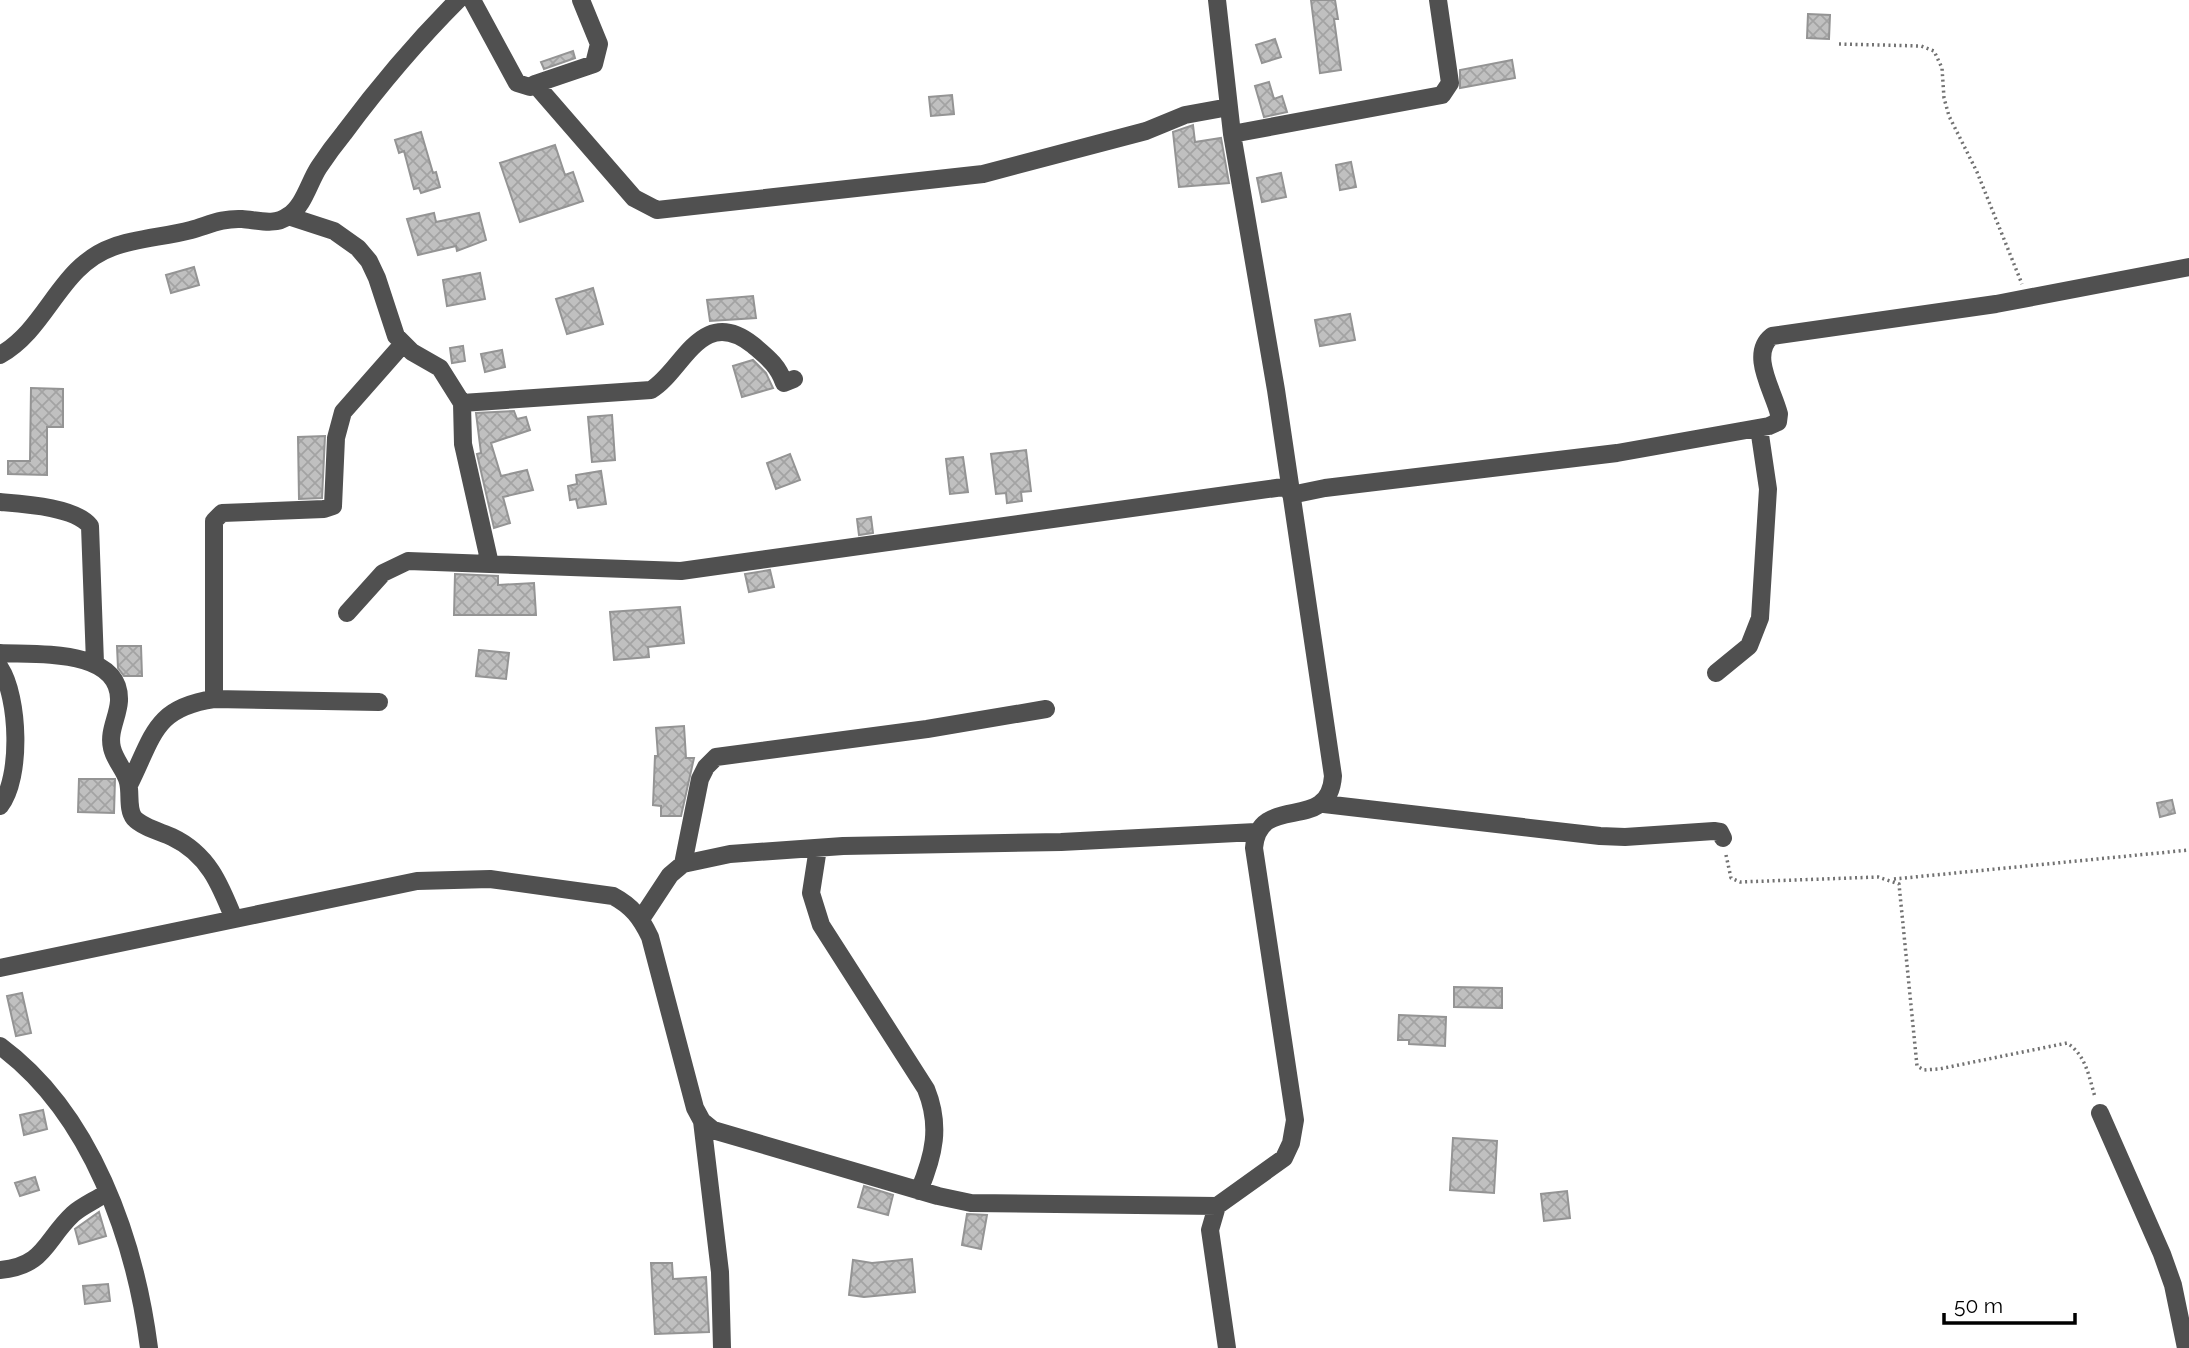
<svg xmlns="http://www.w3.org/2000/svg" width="2189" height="1348" viewBox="0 0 2189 1348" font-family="Raleway,sans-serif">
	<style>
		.building { fill: url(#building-cross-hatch); stroke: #949494; stroke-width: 2 }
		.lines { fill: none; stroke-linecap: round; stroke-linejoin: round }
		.path { stroke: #727272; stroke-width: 3.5; stroke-dasharray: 2 3.5; stroke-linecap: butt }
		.minor { stroke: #505050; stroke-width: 18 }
	</style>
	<defs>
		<pattern id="building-cross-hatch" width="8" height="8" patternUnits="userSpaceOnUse" patternTransform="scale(1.75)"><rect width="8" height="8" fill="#c0c0c0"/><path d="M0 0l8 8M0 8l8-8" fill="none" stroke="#a3a3a3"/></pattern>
	</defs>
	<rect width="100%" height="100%" fill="#fff"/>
	<path class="building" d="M 1311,0 L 1335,0 L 1338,19 L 1334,19 L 1341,70 L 1320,73 Z
		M 1808,14 L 1830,15 L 1829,39 L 1807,38 Z
		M 1275,39 L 1281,57 L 1262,63 L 1256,45 Z
		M 573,51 L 575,58 L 544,69 L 541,62 Z
		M 1512,60 L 1515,78 L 1460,88 L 1460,70 Z
		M 1269,82 L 1274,99 L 1282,96 L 1287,112 L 1264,117 L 1255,86 Z
		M 952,95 L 954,114 L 931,116 L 929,97 Z
		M 1193,125 L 1195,142 L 1221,138 L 1229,183 L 1179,187 L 1173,132 Z
		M 421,132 L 433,173 L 436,172 L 440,187 L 421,193 L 419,188 L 414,189 L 404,151 L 399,153 L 395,140 Z
		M 555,145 L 565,175 L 573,172 L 583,201 L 520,222 L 500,163 Z
		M 1351,162 L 1356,187 L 1340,190 L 1336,165 Z
		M 1281,173 L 1286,197 L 1262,202 L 1257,178 Z
		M 434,213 L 436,222 L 479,213 L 486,240 L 457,251 L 456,246 L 418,255 L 407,219 Z
		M 194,267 L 199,285 L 171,293 L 166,275 Z
		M 480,273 L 485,299 L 447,306 L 443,280 Z
		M 593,288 L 603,324 L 567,334 L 556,299 Z
		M 753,296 L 756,318 L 710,321 L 707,300 Z
		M 1350,314 L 1355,340 L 1320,346 L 1315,320 Z
		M 463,346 L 465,361 L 452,363 L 450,348 Z
		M 502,350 L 505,367 L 485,372 L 481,354 Z
		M 753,360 L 766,373 L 773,388 L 742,397 L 733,366 Z
		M 31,388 L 63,389 L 63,427 L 47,427 L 47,475 L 8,474 L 8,461 L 30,461 Z
		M 514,411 L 517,419 L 526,417 L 530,430 L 491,443 L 501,476 L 527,470 L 533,490 L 503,497 L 510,523 L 494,528 L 477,454 L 481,453 L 476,413 Z
		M 612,415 L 615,460 L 592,462 L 588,417 Z
		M 325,436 L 322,498 L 299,499 L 298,437 Z
		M 1026,450 L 1031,491 L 1021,492 L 1022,501 L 1007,503 L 1006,493 L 996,494 L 991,454 Z
		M 790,454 L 800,480 L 776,489 L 767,463 Z
		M 963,457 L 968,492 L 950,494 L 946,459 Z
		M 601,471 L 606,504 L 578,508 L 576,499 L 570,500 L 568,486 L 577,484 L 576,475 Z
		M 871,517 L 873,533 L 859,535 L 857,519 Z
		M 770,570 L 774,587 L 749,592 L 745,574 Z
		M 455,574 L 498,576 L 498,585 L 534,583 L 536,615 L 454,615 Z
		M 680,607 L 684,643 L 648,647 L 649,657 L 614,660 L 610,612 Z
		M 117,646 L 141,646 L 142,676 L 124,676 L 118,668 Z
		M 479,650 L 509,653 L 506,679 L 476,676 Z
		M 684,726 L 686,758 L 694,758 L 681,816 L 661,816 L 661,806 L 653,805 L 655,756 L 658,756 L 656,728 Z
		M 79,779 L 115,779 L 114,813 L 78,812 Z
		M 2172,800 L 2175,813 L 2160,817 L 2157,803 Z
		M 1454,987 L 1502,988 L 1502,1008 L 1454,1007 Z
		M 22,993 L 31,1033 L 16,1036 L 7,996 Z
		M 1399,1015 L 1446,1017 L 1445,1046 L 1409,1044 L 1409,1040 L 1398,1040 Z
		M 43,1110 L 47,1129 L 24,1135 L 20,1115 Z
		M 1453,1138 L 1497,1141 L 1494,1193 L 1450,1190 Z
		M 35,1177 L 39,1190 L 20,1196 L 15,1183 Z
		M 864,1186 L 893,1195 L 888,1215 L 858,1207 Z
		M 1567,1191 L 1570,1218 L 1544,1221 L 1541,1194 Z
		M 99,1212 L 106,1236 L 79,1244 L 75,1229 Z
		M 967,1214 L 987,1215 L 981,1249 L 962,1245 Z
		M 912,1259 L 915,1292 L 864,1297 L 849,1295 L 853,1260 L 872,1263 Z
		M 651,1263 L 672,1263 L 673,1279 L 706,1277 L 709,1332 L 655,1334 Z
		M 108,1284 L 110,1301 L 85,1304 L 83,1286 Z"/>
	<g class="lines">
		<path class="path" d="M 1839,44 L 1921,46 L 1934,51 L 1942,68 L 1944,98 L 1949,116 L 1977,172 L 2022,284
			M 1726,855 L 1731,878 L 1740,882 L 1878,877 L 1899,884 L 1917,1066 L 1924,1070 L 1939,1069 L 2067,1043 C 2086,1055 2089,1077 2095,1097
			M 1894,879 L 2189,850"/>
		<path class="minor" d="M 472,0 L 517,83 L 530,87 L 535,84 L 634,198 L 657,210 L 983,174 L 1146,131 L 1185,115 L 1229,107
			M 1217,0 L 1232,134 L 1276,390 L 1333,776 C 1329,835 1259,791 1254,848 L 1295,1120 L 1291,1143 L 1284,1158 L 1217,1206 L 1210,1230 L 1227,1348
			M 535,84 L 594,64 L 599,44 L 581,0
			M 1232,134 L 1442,95 L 1450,83 L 1438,0
			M 288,216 L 334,231 L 358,248 L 369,261 L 377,278 L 396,336 L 412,352 L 440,368 L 462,403 L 463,444 L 490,564
			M 0,355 C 48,328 59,266 113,247 C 137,238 165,237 191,230 C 209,225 222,218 242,219 C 257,220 275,226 288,216 C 304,206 309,182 319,167 C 327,155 335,144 344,133 C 379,86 417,41 458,0
			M 462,403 L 651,390 C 683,371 701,304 753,345 C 767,357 778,365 784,383 L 794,379
			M 1291,495 L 1325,488 L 1617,453 L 1769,426 L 1778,422 L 1779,414 C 1773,390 1749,354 1772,336 L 1996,304 L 2189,267
			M 0,502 C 24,504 75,507 90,526 L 95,663
			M 347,613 L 383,573 L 408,561 L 681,571 L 1290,486
			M 0,653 C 36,655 121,648 119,701 C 118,717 108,732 112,748 C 115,761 125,770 128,782 C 131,793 127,809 134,818 C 142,827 161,832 172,837 C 208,854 220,884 234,919
			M 0,668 C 19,697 22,778 0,806
			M 1716,673 L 1749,646 L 1760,618 L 1768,489 L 1759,428
			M 214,699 L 214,521 L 222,513 L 324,509 L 333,506 L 336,438 L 343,412 L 402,345
			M 129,785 C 154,735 154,708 214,699 L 379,702
			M 1324,804 L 1600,836 L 1625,837 L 1714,831 L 1720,832 L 1723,838
			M 818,848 L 811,893 L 821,925 L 926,1089 C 941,1126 934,1155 919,1191
			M 683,864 L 700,779 L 706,767 L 716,757 L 927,729 L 1046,709
			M 641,919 L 670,875 L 683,864 L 730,854 L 843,846 L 1061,842 L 1256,832
			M 0,968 L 417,881 L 490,879 L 613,896 C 632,906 641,918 650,937 L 695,1108 L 702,1121 L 713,1130 L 938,1196 L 971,1203 L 1217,1206
			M 0,1046 C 91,1113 135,1239 149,1348
			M 2100,1113 L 2162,1254 L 2173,1285 L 2186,1348
			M 702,1121 L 720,1272 L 722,1348
			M 0,1270 C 45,1266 45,1240 73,1214 C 82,1206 96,1200 106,1193"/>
	</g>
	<path d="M1944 1313v10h131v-10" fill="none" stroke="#000000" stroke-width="3.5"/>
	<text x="1954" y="1313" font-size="21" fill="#000000" stroke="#ffffff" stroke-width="5" paint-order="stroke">50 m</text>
</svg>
